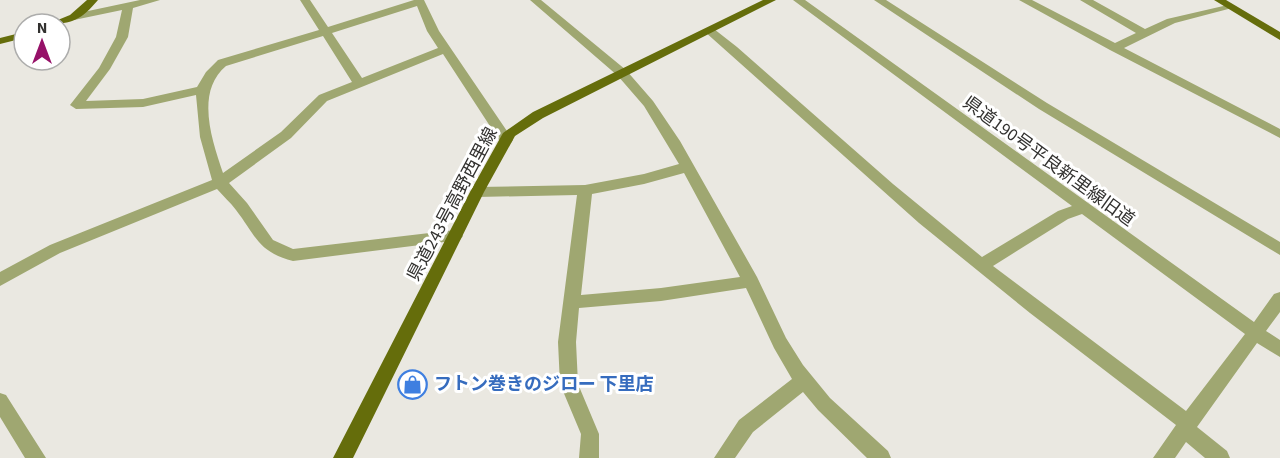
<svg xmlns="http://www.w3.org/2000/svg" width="1280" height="458" viewBox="0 0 1280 458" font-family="'Source Sans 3','Noto Sans JP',sans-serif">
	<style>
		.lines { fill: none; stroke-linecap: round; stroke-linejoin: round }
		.minor { fill: #9fa771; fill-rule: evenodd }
		.major { fill: #656d0b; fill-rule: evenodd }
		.labels { text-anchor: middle; stroke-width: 6; stroke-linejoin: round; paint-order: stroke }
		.street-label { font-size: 18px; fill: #32312f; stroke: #fff }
		.shop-label { font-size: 18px; font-weight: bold; fill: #366cbe; stroke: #fff; text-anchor: start }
	</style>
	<rect width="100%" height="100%" fill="#eae8e1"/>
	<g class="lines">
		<path class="minor" d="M 140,0 L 160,0 L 133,8 L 128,37 L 110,69 L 86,101 L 143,99 L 197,87 L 206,72 L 218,60 L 319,30 L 300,0 L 310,0 L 328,27 L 414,0 L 424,0 L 439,31 L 511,137 L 513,140 L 511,143 L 501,143 L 443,54 L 327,101 L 291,138 L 229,183 L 247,203 L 273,240 L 293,249 L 455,230 L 460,232 L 463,236 L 460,240 L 293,261 C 258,252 256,236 236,210 C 230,202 223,196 217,189 L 60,253 L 0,286 L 0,272 L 50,245 L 212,180 L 200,137 L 196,95 L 143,107 L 76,109 L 70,105 L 99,68 L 116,37 L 122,10 L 74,20 L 69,17 L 74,14 ZM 417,6 L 427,31 L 438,48 L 362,78 L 332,33 ZM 323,36 L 352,82 L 319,95 L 281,132 L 223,173 C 212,140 195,92 226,66 Z
			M 530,0 L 541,0 L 626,70 L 653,101 L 680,141 L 757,277 L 786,338 L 803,365 L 830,398 L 888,451 L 891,458 L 867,458 L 818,410 L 803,392 L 753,432 L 735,458 L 714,458 L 739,420 L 792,379 L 774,348 L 746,288 L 661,301 L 579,308 L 576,342 L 578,384 L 599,434 L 599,458 L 579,458 L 581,434 L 560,384 L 558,342 L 577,195 L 477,197 L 470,192 L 477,187 L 585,185 L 644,174 L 679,164 L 644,106 L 618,76 ZM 684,173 L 740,277 L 661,288 L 581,295 L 592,194 L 644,184 Z
			M 793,0 L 805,0 L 1254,322 L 1274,294 L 1280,292 L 1280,312 L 1266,331 L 1280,340 L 1280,357 L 1257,343 L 1197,427 L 1227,451 L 1230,458 L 1205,458 L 1186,442 L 1175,458 L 1153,458 L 1176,425 L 1030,313 L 919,223 L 704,31 L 710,28 L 714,29 L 737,47 L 893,184 L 982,257 L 1058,211 L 1072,206 ZM 1082,214 L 1245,334 L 1186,411 L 993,266 L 1068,219 Z
			M 874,0 L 886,0 L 1047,103 L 1280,242 L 1280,255 L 1039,109 Z
			M 1019,0 L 1032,0 L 1115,43 L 1136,33 L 1080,0 L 1093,0 L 1145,29 L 1167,19 L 1232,4 L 1232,8 L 1175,23 L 1124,48 L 1280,129 L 1280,138 L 1110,50 Z
			M 0,393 L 6,395 L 46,458 L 25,458 L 0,417 Z"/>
		<path class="major" d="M 87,0 L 98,0 C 81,20 72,24 48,24 L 70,15 Z
			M 763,0 L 776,0 L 543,118 L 515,136 L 484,192 L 353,458 L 333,458 L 470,192 L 503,133 L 533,112 Z
			M 1214,0 L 1226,0 L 1280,32 L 1280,40 Z
			M 24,32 L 24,38 L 0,44 L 0,38 Z"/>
	</g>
	<defs>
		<symbol id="shop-ring" viewBox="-11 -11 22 22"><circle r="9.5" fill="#fff" stroke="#3f7fe0" stroke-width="1.5"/><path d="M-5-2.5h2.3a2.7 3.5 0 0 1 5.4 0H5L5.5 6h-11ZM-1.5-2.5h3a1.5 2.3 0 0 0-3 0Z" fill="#3f7fe0"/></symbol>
	</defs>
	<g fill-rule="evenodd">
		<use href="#shop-ring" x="396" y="368" width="33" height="33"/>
	</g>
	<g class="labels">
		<g class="street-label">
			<text transform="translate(1049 161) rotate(36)" y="6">県道190号平良新里線旧道</text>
			<text transform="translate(452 204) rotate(-62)" y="6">県道243号高野西里線</text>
		</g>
		<g class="shop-label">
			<text x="434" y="390">フトン巻きのジロー 下里店</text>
		</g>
	</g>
	<g transform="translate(42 42)"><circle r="28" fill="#ffffff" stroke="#adadac" stroke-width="1.5"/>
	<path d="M0-4.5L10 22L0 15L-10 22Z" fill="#961168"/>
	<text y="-9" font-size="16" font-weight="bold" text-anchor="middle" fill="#32312f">N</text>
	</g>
</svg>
